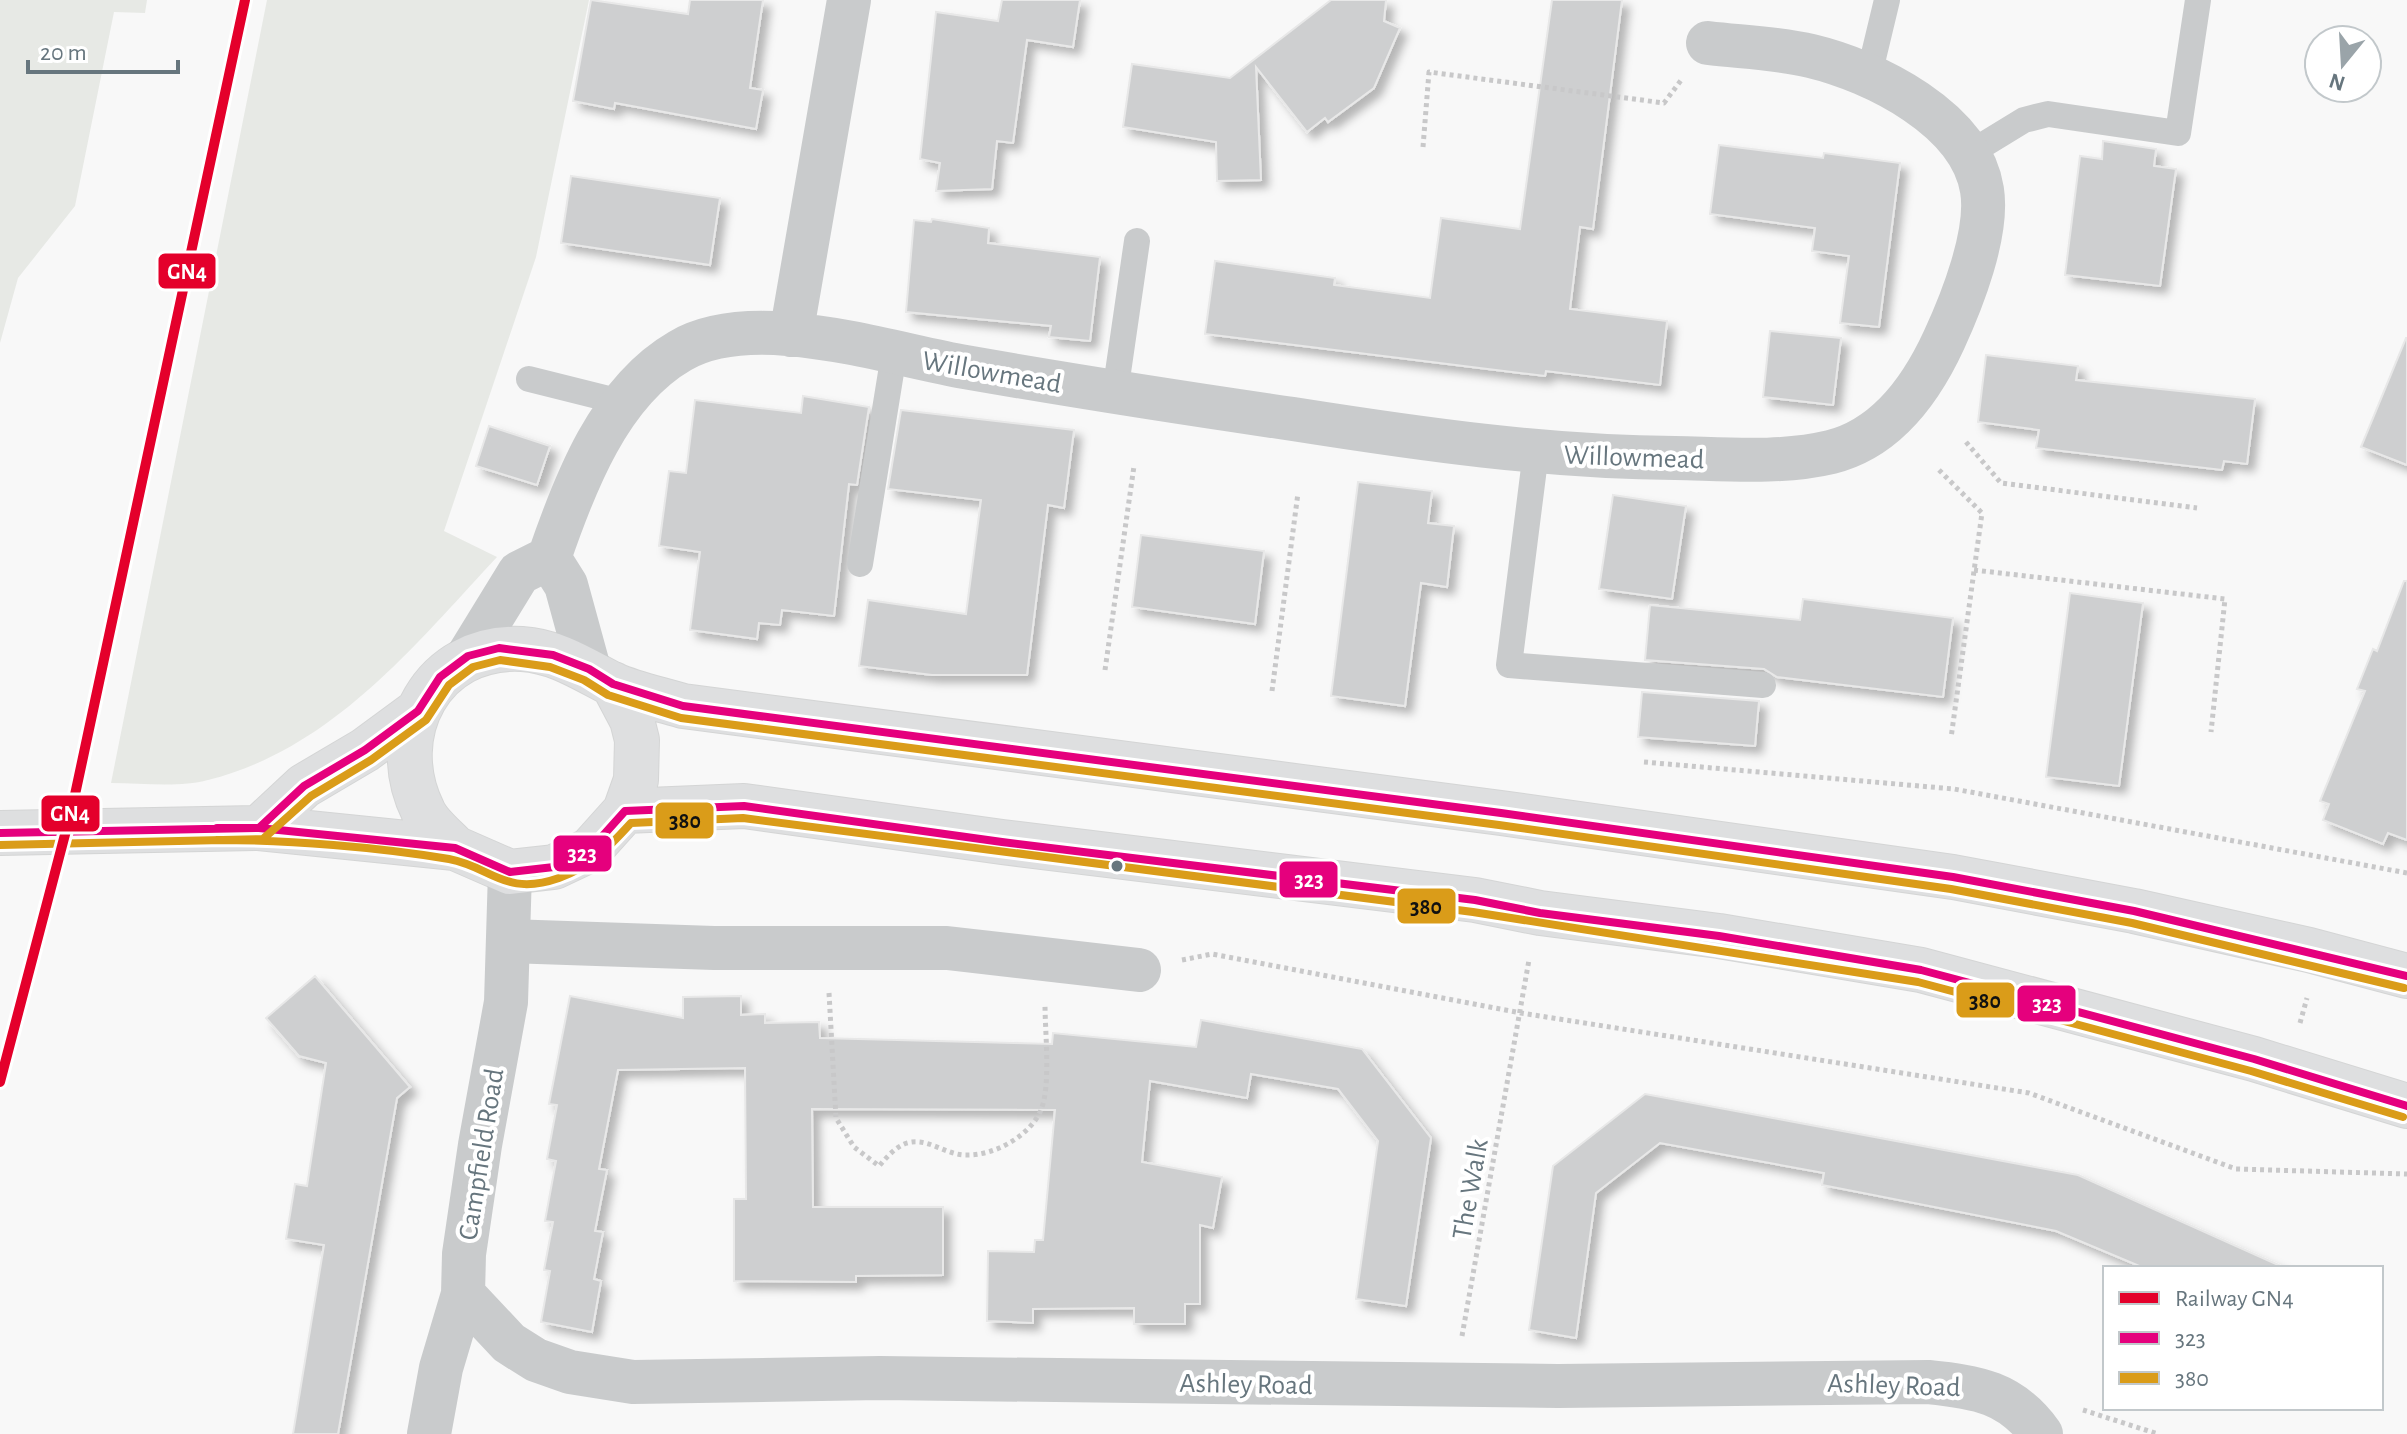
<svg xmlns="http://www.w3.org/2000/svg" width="2407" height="1434" viewBox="0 0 2407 1434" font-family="'Alegreya Sans',sans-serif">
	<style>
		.green { fill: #e7e9e5 }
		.building { fill: #cecfd0; stroke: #e8e8e8; stroke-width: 2; filter: url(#shadow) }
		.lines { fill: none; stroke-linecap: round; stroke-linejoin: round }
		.highway-casing { stroke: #d4d5d5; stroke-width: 46 }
		.path { stroke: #c8c8c9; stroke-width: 5; stroke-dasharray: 4 4; stroke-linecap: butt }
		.lane { stroke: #c9cbcc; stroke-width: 26 }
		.street { stroke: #c9cbcc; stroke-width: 44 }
		.highway { stroke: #dedfe0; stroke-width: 44 }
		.bus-1-casing { stroke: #fff; stroke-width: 14 }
		.bus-2-casing { stroke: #fff; stroke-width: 14 }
		.bus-1 { stroke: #e5007d; stroke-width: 8 }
		.bus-2 { stroke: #da9c19; stroke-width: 8 }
		.rail-1-casing { stroke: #fff; stroke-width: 16 }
		.rail-1 { stroke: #e4002b; stroke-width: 10 }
		.bus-dot { fill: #67767e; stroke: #fff; stroke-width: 3 }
		.labels { text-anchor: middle; stroke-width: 8; stroke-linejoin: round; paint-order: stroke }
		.street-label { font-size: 28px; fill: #67767e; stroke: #fff }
		.line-badge { stroke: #fff; stroke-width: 3 }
		.badge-label { font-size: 22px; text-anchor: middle; font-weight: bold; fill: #fff }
		.pale-badge-label { font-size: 22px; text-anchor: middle; font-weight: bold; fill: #111 }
	</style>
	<defs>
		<filter id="shadow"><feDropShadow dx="7" dy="7" stdDeviation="4" flood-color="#0004"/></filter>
	</defs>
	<rect width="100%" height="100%" fill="#f8f8f8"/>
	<path class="green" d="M 0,0 L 147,0 L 145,13 L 114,12 L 75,206 L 18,278 L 0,343 Z
		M 267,0 L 589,0 L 536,257 L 444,531 L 497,557 C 414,646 332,749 208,780 C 179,788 141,783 111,783 Z"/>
	<path class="building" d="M 591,0 L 688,14 L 690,0 L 763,0 L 750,88 L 763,90 L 756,129 L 615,103 L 614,109 L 573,101 Z
		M 1002,0 L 1080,0 L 1073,47 L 1027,40 L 1013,143 L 997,141 L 992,189 L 936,191 L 940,163 L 920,159 L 936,12 L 998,21 Z
		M 1331,0 L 1386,0 L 1384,21 L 1400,28 L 1374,88 L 1328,122 L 1325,118 L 1307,132 L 1256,67 L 1261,180 L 1217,181 L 1216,142 L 1123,127 L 1132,64 L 1230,78 Z
		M 1552,0 L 1622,0 L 1593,229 L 1580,227 L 1570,309 L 1667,321 L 1660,385 L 1546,371 L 1545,376 L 1205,334 L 1215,261 L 1335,278 L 1334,285 L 1430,298 L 1441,218 L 1520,229 Z
		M 2103,141 L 2156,149 L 2154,166 L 2176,169 L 2160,286 L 2065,275 L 2080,156 L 2102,159 Z
		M 1719,145 L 1823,158 L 1824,153 L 1900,163 L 1879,327 L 1840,323 L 1849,256 L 1812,251 L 1815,228 L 1710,214 Z
		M 571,176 L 720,198 L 710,265 L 561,243 Z
		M 932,219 L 989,228 L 988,243 L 1100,257 L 1090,341 L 1049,337 L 1051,326 L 906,312 L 914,220 L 931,222 Z
		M 1770,331 L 1841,338 L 1833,405 L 1763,397 Z
		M 2406,338 L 2407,338 L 2407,465 L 2361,447 Z
		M 1986,355 L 2078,366 L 2076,380 L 2255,399 L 2247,464 L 2224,461 L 2222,470 L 2036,448 L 2039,430 L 1978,422 Z
		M 803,396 L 869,407 L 857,485 L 849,484 L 834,616 L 782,610 L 780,625 L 759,623 L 757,639 L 690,630 L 700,552 L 659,546 L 669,471 L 686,473 L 695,400 L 801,413 Z
		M 901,410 L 1074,430 L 1064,508 L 1048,505 L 1027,675 L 932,675 L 859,666 L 868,600 L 966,614 L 981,500 L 888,489 Z
		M 489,426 L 550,446 L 537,485 L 476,466 Z
		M 1358,482 L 1432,491 L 1428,523 L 1454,526 L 1447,587 L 1421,583 L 1405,706 L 1331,696 Z
		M 1613,495 L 1686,506 L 1672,599 L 1599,589 Z
		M 1141,535 L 1264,551 L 1255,624 L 1132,607 Z
		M 2404,581 L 2407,581 L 2407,840 L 2388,833 L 2383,844 L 2323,820 L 2329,804 L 2320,801 L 2365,691 L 2357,689 L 2373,649 L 2377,651 Z
		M 2070,593 L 2143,603 L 2119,786 L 2046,777 Z
		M 1803,599 L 1953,618 L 1943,697 L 1777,677 L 1764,669 L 1645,660 L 1650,605 L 1800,620 Z
		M 1642,692 L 1759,701 L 1755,746 L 1638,737 Z
		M 315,976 L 410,1087 L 397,1098 L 338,1434 L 293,1434 L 324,1245 L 286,1239 L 295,1184 L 307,1186 L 326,1063 L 299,1056 L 266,1018 Z
		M 570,996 L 683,1018 L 683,997 L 741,996 L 741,1015 L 765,1014 L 765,1023 L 819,1022 L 820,1038 L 1052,1044 L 1053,1033 L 1196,1047 L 1201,1020 L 1362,1049 L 1431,1138 L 1406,1306 L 1356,1299 L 1378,1141 L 1338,1089 L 1251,1074 L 1247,1098 L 1150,1081 L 1142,1162 L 1222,1177 L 1213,1228 L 1200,1225 L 1200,1304 L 1185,1304 L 1185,1324 L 1134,1324 L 1134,1308 L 1033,1309 L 1033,1323 L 987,1321 L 988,1251 L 1034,1252 L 1035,1240 L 1043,1240 L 1055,1110 L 812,1109 L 813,1207 L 943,1207 L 943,1275 L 856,1276 L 856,1282 L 734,1281 L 734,1199 L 746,1199 L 745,1068 L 618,1070 L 599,1169 L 607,1170 L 595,1231 L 603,1232 L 594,1279 L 601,1281 L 592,1332 L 541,1322 L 550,1271 L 544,1270 L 553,1222 L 545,1221 L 556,1161 L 547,1159 L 557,1105 L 549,1104 Z
		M 1645,1094 L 2078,1175 L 2285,1268 L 2144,1268 L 2056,1231 L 1822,1185 L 1824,1173 L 1660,1143 L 1596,1193 L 1576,1338 L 1529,1330 L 1553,1166 Z"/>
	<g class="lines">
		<defs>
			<path id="highway" d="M 625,811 L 744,806 L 1002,842 L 1475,900 L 1540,913 L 1719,936 L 1921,970 L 2254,1059 L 2407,1106
				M 259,828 L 304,786 L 365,750 L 418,711
				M 0,833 L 259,828 L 455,848 L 510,872 L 554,867 L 590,850 L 625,811 L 636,780 L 637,740 L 632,720 L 613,684
				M 455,848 C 445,837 429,825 423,811 C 385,734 432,644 522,649 C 556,651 583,669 612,684 C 634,694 660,699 683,706 L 1501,813 L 1953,877 L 2134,911 L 2309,950 L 2407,976"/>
		</defs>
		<use href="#highway" class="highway-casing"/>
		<path class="path" d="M 1423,147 L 1429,72 L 1664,103 L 1682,79
			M 1966,442 L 2001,483 L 2197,508
			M 1939,470 L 1982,513 L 1951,738
			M 1974,570 L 2225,599 L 2211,732
			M 1105,670 L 1134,466
			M 1272,691 L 1298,493
			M 1644,762 L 1954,789 L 2407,873
			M 1182,960 L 1212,954 L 1521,1013 L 2029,1093 L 2236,1169 L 2407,1174
			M 829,993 L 836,1118 L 854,1147 L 879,1166 C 887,1157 895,1147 907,1143 C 928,1137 945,1155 966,1155 C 994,1156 1030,1136 1041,1110 C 1051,1085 1045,1033 1045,1005
			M 2300,1023 L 2307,998
			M 1462,1336 L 1529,960
			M 2083,1410 L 2158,1434"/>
		<path class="lane" d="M 1869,75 L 1887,0
			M 1970,153 L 2024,120 L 2048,114 L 2178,133 L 2198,0
			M 529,379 L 625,403
			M 1115,393 L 1137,241
			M 1536,452 L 1509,665 L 1763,685
			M 860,564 L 894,354"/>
		<path class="street" d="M 791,335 L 849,0
			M 549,558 L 566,585 L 589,669
			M 468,656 L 519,573 L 549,558 C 574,485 609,392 680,351 C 753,308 885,353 965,367 C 1074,386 1183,403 1293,419 C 1420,439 1546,457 1675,458 C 1725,459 1781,464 1831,452 C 1887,438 1921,390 1944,340 C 1962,301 1989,233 1982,190 C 1971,119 1874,71 1811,56 C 1778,48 1742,47 1708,43
			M 508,941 L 714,948 L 947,948 L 1139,970
			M 463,1294 L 509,1343 L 536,1360 L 570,1372 L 633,1382 L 880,1378 L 1558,1386 L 1928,1382 C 1977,1387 2011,1392 2041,1434
			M 429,1434 L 441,1368 L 463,1294 L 464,1254 L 480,1145 L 506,1002 L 510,872"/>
		<use href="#highway" class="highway"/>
		<defs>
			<path id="bus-1" d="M 217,828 L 259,828 L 455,848 L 510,872 L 554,867 L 590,850 L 625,811 L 744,806 L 1002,842 L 1475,900 L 1540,913 L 1719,936 L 1921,970 L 2254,1059 L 2407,1106
				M 0,833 L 259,828 L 304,786 L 365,750 L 418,711 L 440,677 L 468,656 L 499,648 L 553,655 L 589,669 L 613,684 L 683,706 L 1501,813 L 1953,877 L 2134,911 L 2407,976"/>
			<path id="bus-2" d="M 217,840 C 290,840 377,847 449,859 C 492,867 505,897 559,878 C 591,867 609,847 631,823 L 743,818 L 1473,912 L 1918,982 L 2251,1071 L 2403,1117
				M 0,845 L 263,839 L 311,796 L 371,760 L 426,720 L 449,685 L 473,667 L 500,660 L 550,667 L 584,680 L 608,695 L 681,718 L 1499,825 L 1951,889 L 2132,923 L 2404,988"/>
		</defs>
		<use href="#bus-1" class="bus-1-casing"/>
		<use href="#bus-2" class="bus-2-casing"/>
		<use href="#bus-1" class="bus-1"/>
		<use href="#bus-2" class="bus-2"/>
		<defs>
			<path id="rail-1" d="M 0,1082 L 73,804 L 245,0"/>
		</defs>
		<use href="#rail-1" class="rail-1-casing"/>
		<use href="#rail-1" class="rail-1"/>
	</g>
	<circle class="bus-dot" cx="1117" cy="866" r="7"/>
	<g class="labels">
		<g class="street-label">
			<text transform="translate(992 371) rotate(10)" y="10">Willowmead</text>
			<text transform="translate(1634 456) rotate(2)" y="10">Willowmead</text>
			<text transform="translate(480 1154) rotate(-81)" y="10">Campfield Road</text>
			<text transform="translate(1469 1189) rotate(-80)" y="10">The Walk</text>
			<text transform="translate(1246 1383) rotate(1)" y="10">Ashley Road</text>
			<text transform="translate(1894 1384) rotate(2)" y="10">Ashley Road</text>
		</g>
	</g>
	<g class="line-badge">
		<rect x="157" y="252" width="60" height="38" rx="8" fill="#e4002b"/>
		<rect x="40" y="794" width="61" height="39" rx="8" fill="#e4002b"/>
		<rect x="654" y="801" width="61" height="39" rx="8" fill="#da9c19"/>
		<rect x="552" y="834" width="61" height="39" rx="8" fill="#e5007d"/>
		<rect x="1278" y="860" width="61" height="39" rx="8" fill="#e5007d"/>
		<rect x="1396" y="887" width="61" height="38" rx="8" fill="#da9c19"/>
		<rect x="1955" y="981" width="61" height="38" rx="8" fill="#da9c19"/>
		<rect x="2016" y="984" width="61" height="39" rx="8" fill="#e5007d"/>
	</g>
	<g class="badge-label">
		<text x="187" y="279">GN4</text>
		<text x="70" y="821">GN4</text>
		<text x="582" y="861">323</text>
		<text x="1309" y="887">323</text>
		<text x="2047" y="1011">323</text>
	</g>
	<g class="pale-badge-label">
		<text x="685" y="828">380</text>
		<text x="1426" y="914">380</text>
		<text x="1985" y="1008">380</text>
	</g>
	<rect x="2103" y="1266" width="280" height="144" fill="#ffffff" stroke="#c2c8cb" stroke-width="2"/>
	<rect x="2119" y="1292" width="40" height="12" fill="#e4002b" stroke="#c2c8cb" stroke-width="2"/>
	<text x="2175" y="1306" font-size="24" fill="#67767e">Railway GN4</text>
	<rect x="2119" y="1332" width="40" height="12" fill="#e5007d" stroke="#c2c8cb" stroke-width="2"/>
	<text x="2175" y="1346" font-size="24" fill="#67767e">323</text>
	<rect x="2119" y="1372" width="40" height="12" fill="#da9c19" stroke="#c2c8cb" stroke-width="2"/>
	<text x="2175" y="1386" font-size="24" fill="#67767e">380</text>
	<g transform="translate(2343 64) rotate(198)"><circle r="38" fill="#ffffff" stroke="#c2c8cb" stroke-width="2"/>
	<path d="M0-6L14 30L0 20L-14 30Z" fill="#9aa4a9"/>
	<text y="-12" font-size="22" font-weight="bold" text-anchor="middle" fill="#67767e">N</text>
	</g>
	<path d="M28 60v12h150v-12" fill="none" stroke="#67767e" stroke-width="4"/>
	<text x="40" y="60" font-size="24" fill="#67767e" stroke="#ffffff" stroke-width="6" paint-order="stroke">20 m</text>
</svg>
